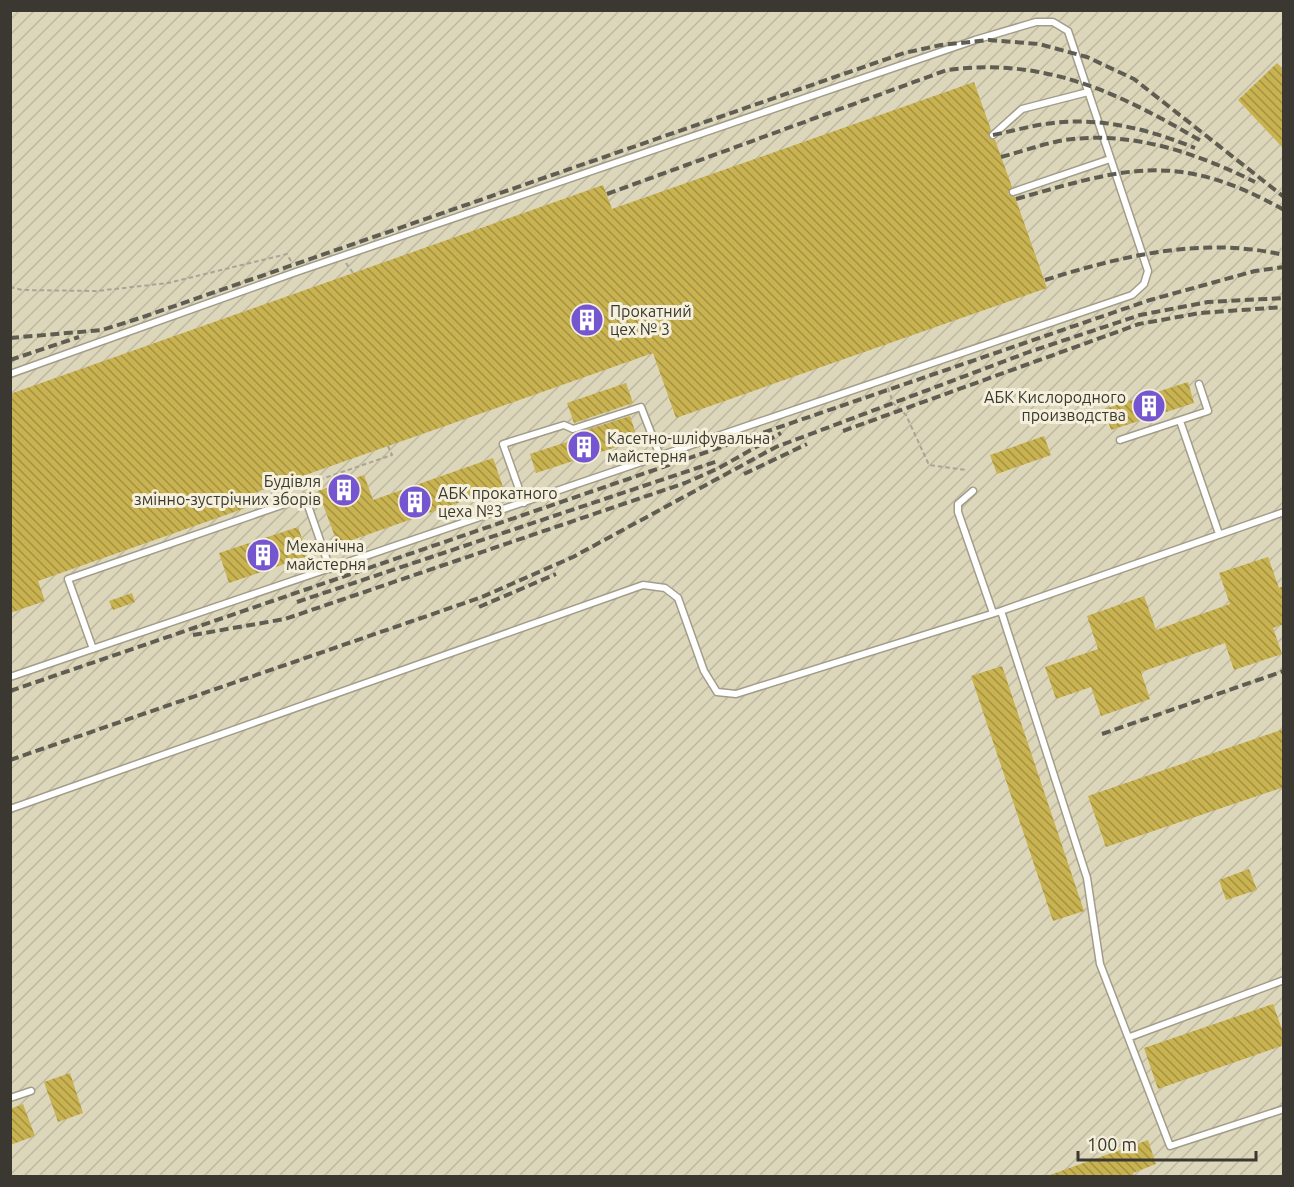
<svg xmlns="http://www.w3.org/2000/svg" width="1294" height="1187" viewBox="0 0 1294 1187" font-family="Ubuntu,sans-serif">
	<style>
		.industrial { fill: url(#industrial-furrows) }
		.building { fill: url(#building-back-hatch) }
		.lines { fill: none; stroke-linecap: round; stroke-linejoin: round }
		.service-casing { stroke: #a29d8a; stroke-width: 9 }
		.path { stroke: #a8a595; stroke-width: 2; stroke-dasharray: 4.5 3; stroke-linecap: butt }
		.service { stroke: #fff; stroke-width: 6 }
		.rail { stroke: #5f5d52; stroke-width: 4; stroke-dasharray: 9 4.5; stroke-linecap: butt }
		.labels { text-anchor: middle; stroke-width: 6; stroke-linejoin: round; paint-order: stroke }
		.poi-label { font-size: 16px; fill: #3a3830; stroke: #f5f0db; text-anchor: start }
	</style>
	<defs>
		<pattern id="industrial-furrows" width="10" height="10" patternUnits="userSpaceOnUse" patternTransform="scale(1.5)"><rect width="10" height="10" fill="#dcd6ba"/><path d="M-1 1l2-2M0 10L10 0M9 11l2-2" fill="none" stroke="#beb8a0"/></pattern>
		<pattern id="building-back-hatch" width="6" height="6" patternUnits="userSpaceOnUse" patternTransform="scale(1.5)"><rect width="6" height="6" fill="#c9b250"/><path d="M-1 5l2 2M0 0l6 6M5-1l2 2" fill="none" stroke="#a49243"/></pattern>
	</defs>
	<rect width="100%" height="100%" fill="#e7e3ce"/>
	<path class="industrial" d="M 11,11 L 1283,11 L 1283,1176 L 11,1176 Z"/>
	<path class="building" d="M 1277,63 L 1284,70 L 1284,149 L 1238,100 Z
		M 974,82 L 991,130 L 988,137 L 995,140 L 1012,187 L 1008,194 L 1015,197 L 1047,288 L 676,418 L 653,353 L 254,493 L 257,504 L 38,581 L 45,601 L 10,613 L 10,394 L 603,185 L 612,209 Z
		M 1188,382 L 1194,403 L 1111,430 L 1104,409 Z
		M 626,383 L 633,403 L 574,423 L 567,403 Z
		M 630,416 L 638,440 L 536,473 L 530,454 L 579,438 L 577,433 Z
		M 1044,436 L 1051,455 L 997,474 L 990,455 Z
		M 493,458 L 503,487 L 338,545 L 318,491 L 364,475 L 373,500 Z
		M 298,527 L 308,556 L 229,583 L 219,553 Z
		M 1268,557 L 1279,588 L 1284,586 L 1284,624 L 1273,628 L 1282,654 L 1234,670 L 1225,643 L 1141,672 L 1150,699 L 1101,716 L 1091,687 L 1056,699 L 1045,667 L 1098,649 L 1087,616 L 1144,596 L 1156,630 L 1230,604 L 1219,573 Z
		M 132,593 L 135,602 L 113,610 L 109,601 Z
		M 1002,666 L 1084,911 L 1053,921 L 971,676 Z
		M 1284,729 L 1284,787 L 1106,847 L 1088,796 Z
		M 1249,869 L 1257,890 L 1226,900 L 1219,880 Z
		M 1273,1004 L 1284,1035 L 1284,1045 L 1158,1089 L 1144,1048 Z
		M 70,1073 L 83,1113 L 58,1122 L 44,1082 Z
		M 23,1104 L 35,1136 L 10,1145 L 10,1109 Z
		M 1148,1140 L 1156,1164 L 1133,1173 L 1134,1176 L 1047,1176 Z"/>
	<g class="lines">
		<defs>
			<path id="service" d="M 993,135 L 1022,109 L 1088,92
				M 1013,192 L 1110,159
				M 10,374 L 296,272 L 975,40 L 1036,22 L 1053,22 L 1068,31 L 1148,271 L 1144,284 L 1132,295 L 10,677
				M 1180,421 L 1219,534
				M 1120,440 L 1208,411 L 1199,384
				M 973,491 L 958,504 L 958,512 L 993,613
				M 524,503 L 503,444 L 564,425 L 573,429 L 641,407 L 660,456
				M 1001,611 L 1087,878 L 1100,964 L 1170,1146 L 1284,1109
				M 93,649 L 68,579 L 305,497 L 330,569
				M 10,809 L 643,585 L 665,588 L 678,598 L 704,671 L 717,692 L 736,694 L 1001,611 L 1284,512
				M 1130,1037 L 1284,980
				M 10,1098 L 31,1091"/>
		</defs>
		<use href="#service" class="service-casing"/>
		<path class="path" d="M 346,263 L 353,273
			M 10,287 L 22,290 L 97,291 L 168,283 L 287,254 L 292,263
			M 888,388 L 893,403 L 906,415 L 929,465 L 966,470
			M 302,489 L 301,486 L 392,455 L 388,446"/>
		<use href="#service" class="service"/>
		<path class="rail" d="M 993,135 C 1013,131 1033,125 1053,123 C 1102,117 1151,130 1195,148
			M 1001,157 C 1020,152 1040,145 1059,141 C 1127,129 1195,152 1255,182
			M 607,194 L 947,70 C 1046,57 1119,93 1203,142
			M 1016,199 C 1126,168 1177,150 1284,210
			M 1045,280 C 1122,256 1202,236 1284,255
			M 10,338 L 102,330 L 140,318 L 904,53 L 941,45 L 989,40 L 1039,44 L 1087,57 L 1134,79 L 1284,197
			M 10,360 L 79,337
			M 843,431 L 1139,324 L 1200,313 L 1284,307
			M 744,474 L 807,444
			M 297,602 L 718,461
			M 479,607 L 556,574
			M 193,635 L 285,619 L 685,483 L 719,468 L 781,433
			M 10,691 L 1150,300 L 1255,271 L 1284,267
			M 1102,734 L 1284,671
			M 10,760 L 482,597 L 573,557 L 776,447 L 1029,352 L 1140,315 L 1208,302 L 1284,298"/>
	</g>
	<defs>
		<symbol id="building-disc" viewBox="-11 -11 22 22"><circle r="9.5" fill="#7556d0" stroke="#f5f0db"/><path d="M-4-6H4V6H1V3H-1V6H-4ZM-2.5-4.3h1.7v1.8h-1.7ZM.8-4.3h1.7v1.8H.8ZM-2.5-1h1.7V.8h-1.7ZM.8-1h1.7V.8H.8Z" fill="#fff"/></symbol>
	</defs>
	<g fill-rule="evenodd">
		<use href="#building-disc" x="568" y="301" width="38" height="38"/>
		<use href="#building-disc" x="1130" y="387" width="38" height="38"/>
		<use href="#building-disc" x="565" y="428" width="38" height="38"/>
		<use href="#building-disc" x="325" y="471" width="38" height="38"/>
		<use href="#building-disc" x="396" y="483" width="38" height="38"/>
		<use href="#building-disc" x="244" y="536" width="38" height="38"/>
	</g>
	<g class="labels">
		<g class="poi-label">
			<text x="610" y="317">Прокатний<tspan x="610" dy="18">цех № 3</tspan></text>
			<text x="1126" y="403" text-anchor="end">АБК Кислородного<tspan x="1126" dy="18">производства</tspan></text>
			<text x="607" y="444">Касетно-шліфувальна<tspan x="607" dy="18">майстерня</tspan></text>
			<text x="321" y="487" text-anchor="end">Будівля<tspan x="321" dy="18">змінно-зустрічних зборів</tspan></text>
			<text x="438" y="499">АБК прокатного<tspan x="438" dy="18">цеха №3</tspan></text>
			<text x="286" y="552">Механічна<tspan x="286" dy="18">майстерня</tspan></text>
		</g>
	</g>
	<rect width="1294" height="1187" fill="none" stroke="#3a3830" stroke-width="24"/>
	<path d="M1078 1151v9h178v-9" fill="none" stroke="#3a3830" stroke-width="3"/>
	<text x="1087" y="1151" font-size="18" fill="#3a3830" stroke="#f5f0db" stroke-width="4.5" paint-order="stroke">100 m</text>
</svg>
